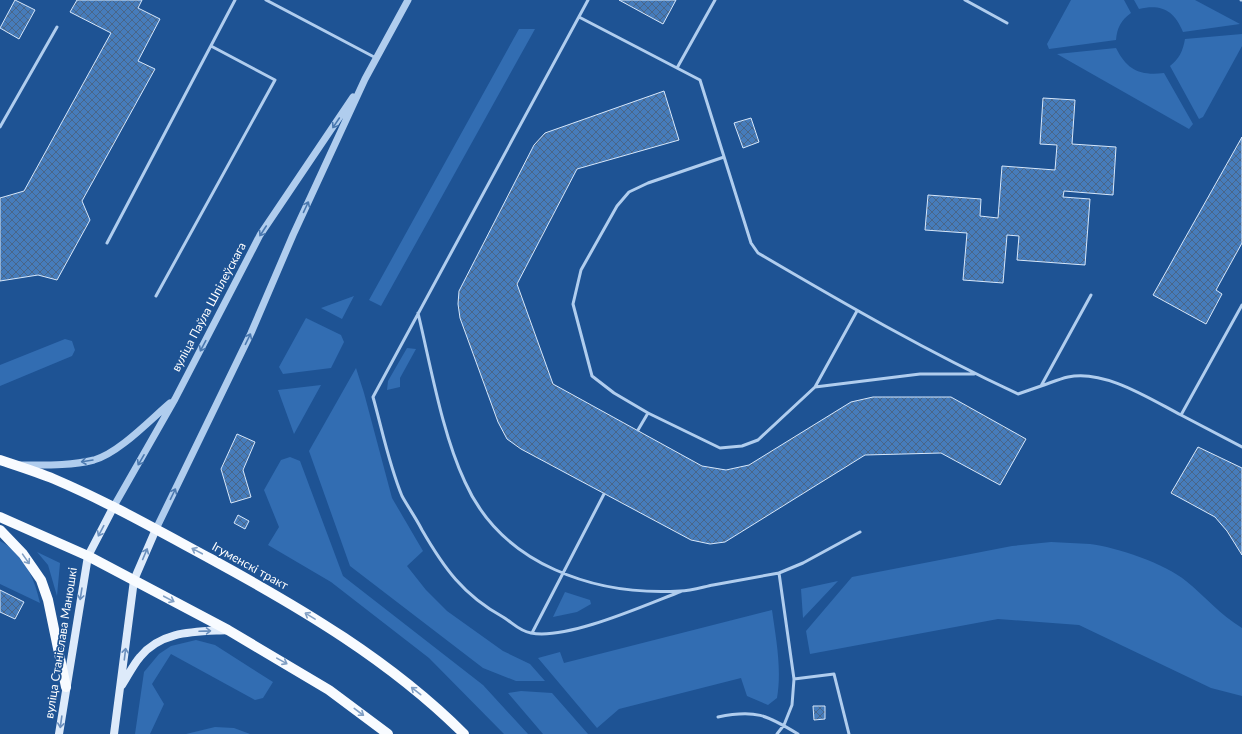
<svg xmlns="http://www.w3.org/2000/svg" width="1242" height="734" viewBox="0 0 1242 734" font-family="Lato,sans-serif">
	<style>
		.green { fill: #326db2 }
		.building { fill: url(#building-cross-hatch); stroke: #d7e7fa }
		.lines { fill: none; stroke-linecap: round; stroke-linejoin: round }
		.service { stroke: #b0cdee; stroke-width: 3 }
		.tertiary { stroke: #b0cdee; stroke-width: 7 }
		.secondary { stroke: #ddeafa; stroke-width: 8 }
		.primary { stroke: #f8fbff; stroke-width: 10 }
		.oneway { stroke: #4a78af }
		.oneway2 { stroke: #6a8fbd }
		.oneway3 { stroke: #809fc4 }
		.labels { text-anchor: middle; stroke-width: 3.5; stroke-linejoin: round; paint-order: stroke }
		.street-label { font-size: 12px; fill: #fff; stroke: #1e5394 }
	</style>
	<defs>
		<pattern id="building-cross-hatch" width="8" height="8" patternUnits="userSpaceOnUse"><rect width="8" height="8" fill="#467cbb"/><path d="M0 0l8 8M0 8l8-8" fill="none" stroke="#496689"/></pattern>
	</defs>
	<rect width="100%" height="100%" fill="#1e5394"/>
	<path class="green" d="M 1071,0 L 1124,0 L 1131,13 C 1121,20 1117,28 1116,40 L 1049,49 L 1047,44 Z
		M 1134,0 L 1195,0 L 1240,24 L 1183,32 C 1174,10 1161,4 1139,9 Z
		M 519,29 L 535,29 L 381,306 L 369,300 Z
		M 1242,34 L 1242,46 L 1203,117 L 1199,119 L 1170,66 C 1179,59 1183,51 1185,39 Z
		M 1116,48 C 1127,70 1140,76 1164,73 L 1193,124 L 1189,129 L 1057,54 Z
		M 354,296 L 342,319 L 321,308 Z
		M 306,318 L 341,335 L 344,342 L 331,368 L 283,374 L 279,367 Z
		M 65,339 L 72,341 L 75,350 L 72,356 L 0,386 L 0,365 Z
		M 407,348 L 416,349 L 400,378 L 400,387 L 387,390 L 388,381 Z
		M 356,368 L 364,393 L 392,498 L 423,551 L 407,566 L 426,590 L 447,611 L 503,651 L 530,664 L 545,681 L 516,681 L 483,668 L 350,566 L 309,451 Z
		M 321,385 L 294,434 L 278,390 Z
		M 290,457 L 300,461 L 343,576 L 483,685 L 528,734 L 504,734 L 429,658 L 331,582 L 268,545 L 279,527 L 264,490 L 281,460 Z
		M 0,541 C 24,553 35,580 40,603 L 0,584 Z
		M 1051,542 C 1064,543 1077,543 1090,544 C 1116,547 1166,564 1186,581 C 1206,597 1219,614 1242,628 L 1242,696 L 1211,688 L 1079,625 L 998,619 L 810,654 L 806,631 L 852,577 L 1012,546 Z
		M 37,552 L 60,563 L 57,596 L 48,565 Z
		M 838,581 L 803,618 L 801,589 Z
		M 565,592 L 590,600 L 591,604 L 577,612 L 553,617 Z
		M 772,610 C 776,639 782,669 777,698 L 768,705 L 747,696 L 741,678 L 619,709 L 597,728 L 538,658 L 560,652 L 564,663 Z
		M 196,640 L 215,645 L 273,682 L 263,698 L 255,700 L 171,654 L 152,684 L 164,704 L 150,734 L 135,734 L 144,672 L 159,654 L 171,646 Z
		M 521,691 L 552,693 L 588,734 L 543,734 L 508,693 Z
		M 215,727 L 234,728 L 250,734 L 186,734 Z"/>
	<path class="building" d="M 15,0 L 35,10 L 19,39 L 0,28 Z
		M 77,0 L 142,0 L 138,8 L 160,19 L 138,61 L 155,69 L 82,201 L 90,220 L 57,280 L 38,275 L 0,281 L 0,198 L 24,191 L 111,33 L 70,12 Z
		M 619,0 L 676,0 L 663,24 Z
		M 664,91 L 679,140 L 577,169 L 517,284 L 553,384 L 702,466 L 726,470 L 749,465 L 851,402 L 873,397 L 951,397 L 1026,439 L 1000,485 L 941,453 L 865,455 L 725,542 L 710,544 L 691,540 L 521,449 L 507,439 L 498,422 L 460,318 L 458,304 L 459,291 L 534,145 L 545,133 Z
		M 1043,98 L 1075,100 L 1072,144 L 1116,147 L 1113,195 L 1064,191 L 1063,197 L 1090,199 L 1085,265 L 1017,260 L 1019,236 L 1007,235 L 1003,283 L 963,280 L 967,233 L 925,230 L 928,195 L 981,199 L 980,216 L 998,218 L 1002,166 L 1055,170 L 1057,145 L 1040,144 Z
		M 751,118 L 759,142 L 743,148 L 734,123 Z
		M 1242,137 L 1242,243 L 1216,290 L 1222,294 L 1206,324 L 1153,295 Z
		M 237,434 L 255,442 L 243,470 L 251,497 L 231,503 L 221,469 Z
		M 1198,447 L 1242,468 L 1242,555 L 1227,531 L 1215,517 L 1171,493 Z
		M 238,515 L 249,521 L 245,529 L 234,523 Z
		M 0,590 L 24,602 L 15,619 L 0,612 Z
		M 813,706 L 825,706 L 825,719 L 814,720 Z"/>
	<g class="lines">
		<path class="service" d="M 266,0 L 376,58
			M 588,0 L 373,397 C 382,429 389,465 402,496 C 408,507 416,518 422,530 C 444,568 463,595 503,617 C 513,623 519,631 531,633 C 568,640 645,605 682,591
			M 965,0 L 1007,23
			M 1241,0 L 1242,0
			M 579,17 L 700,80 L 751,243 L 758,253 C 843,303 928,352 1018,394 L 1041,386 L 1091,295
			M 677,68 L 715,0
			M 0,127 L 57,27
			M 724,157 L 648,183 L 629,192 L 617,206 L 581,270 L 573,304 L 592,376 L 614,393 L 648,413 L 720,448 L 742,446 L 758,440 L 815,387 L 920,374 L 974,374
			M 107,243 L 235,0
			M 156,296 L 275,80 L 211,46
			M 1242,305 L 1181,415 L 1242,447
			M 418,313 C 431,367 442,433 465,482 C 502,565 595,596 680,591 C 691,591 703,587 713,585 C 735,581 757,577 779,573 L 794,679 L 792,705 L 784,725 L 777,734
			M 1041,386 C 1050,383 1059,379 1068,377 C 1104,369 1150,399 1181,415
			M 815,387 L 857,311
			M 638,430 L 648,413
			M 779,573 L 803,563 L 860,532
			M 532,633 L 604,494
			M 794,679 L 834,674 L 849,734
			M 718,717 C 755,709 767,715 798,734"/>
		<path class="tertiary" d="M 20,465 C 45,465 70,466 94,460 C 119,453 150,420 170,403
			M 114,506 L 175,399 L 260,235 L 353,97
			M 156,529 L 251,333 L 293,235 L 365,79 L 408,0"/>
		<path class="secondary" d="M 122,685 C 128,676 133,665 140,657 C 162,630 196,632 228,630
			M 59,734 L 88,556 L 114,506
			M 114,734 L 134,580 L 156,529"/>
		<path class="primary" d="M 0,460 C 18,466 37,472 54,479 C 108,502 159,531 211,559 C 301,608 391,661 464,734
			M 0,517 L 88,556 L 228,630 L 329,690 L 388,734
			M 0,530 L 23,554 L 41,580 L 48,600 L 66,687"/>
	</g>
	<defs><path id="oneway-shaft" d="M-6 0H5M1.5-3L5.5 0L1.5 3" fill="none" stroke-width="1.6" stroke-linecap="round" stroke-linejoin="round"/></defs>
	<g class="oneway">
		<use href="#oneway-shaft" transform="translate(336 123) rotate(124)"/>
		<use href="#oneway-shaft" transform="translate(306 207) rotate(-65)"/>
		<use href="#oneway-shaft" transform="translate(263 231) rotate(123)"/>
		<use href="#oneway-shaft" transform="translate(248 339) rotate(-64)"/>
		<use href="#oneway-shaft" transform="translate(203 346) rotate(118)"/>
		<use href="#oneway-shaft" transform="translate(141 460) rotate(120)"/>
		<use href="#oneway-shaft" transform="translate(87 461) rotate(171)"/>
		<use href="#oneway-shaft" transform="translate(173 494) rotate(-64)"/>
	</g>
	<g class="oneway2">
		<use href="#oneway-shaft" transform="translate(101 531) rotate(118)"/>
		<use href="#oneway-shaft" transform="translate(145 554) rotate(-67)"/>
		<use href="#oneway-shaft" transform="translate(81 594) rotate(99)"/>
		<use href="#oneway-shaft" transform="translate(205 631) rotate(-2)"/>
		<use href="#oneway-shaft" transform="translate(125 654) rotate(-83)"/>
		<use href="#oneway-shaft" transform="translate(61 722) rotate(98)"/>
	</g>
	<g class="oneway3">
		<use href="#oneway-shaft" transform="translate(197 551) rotate(-152)"/>
		<use href="#oneway-shaft" transform="translate(26 559) rotate(55)"/>
		<use href="#oneway-shaft" transform="translate(169 599) rotate(28)"/>
		<use href="#oneway-shaft" transform="translate(310 616) rotate(-149)"/>
		<use href="#oneway-shaft" transform="translate(282 661) rotate(29)"/>
		<use href="#oneway-shaft" transform="translate(416 691) rotate(-142)"/>
		<use href="#oneway-shaft" transform="translate(359 712) rotate(37)"/>
	</g>
	<g class="labels">
		<g class="street-label">
			<text transform="translate(209 307) rotate(-62)" y="4">вуліца Паўла Шпілеўскага</text>
			<text transform="translate(250 566) rotate(29)" y="4">Ігуменскі тракт</text>
			<text transform="translate(61 643) rotate(-81)" y="4">вуліца Станіслава Манюшкі</text>
		</g>
	</g>
</svg>
